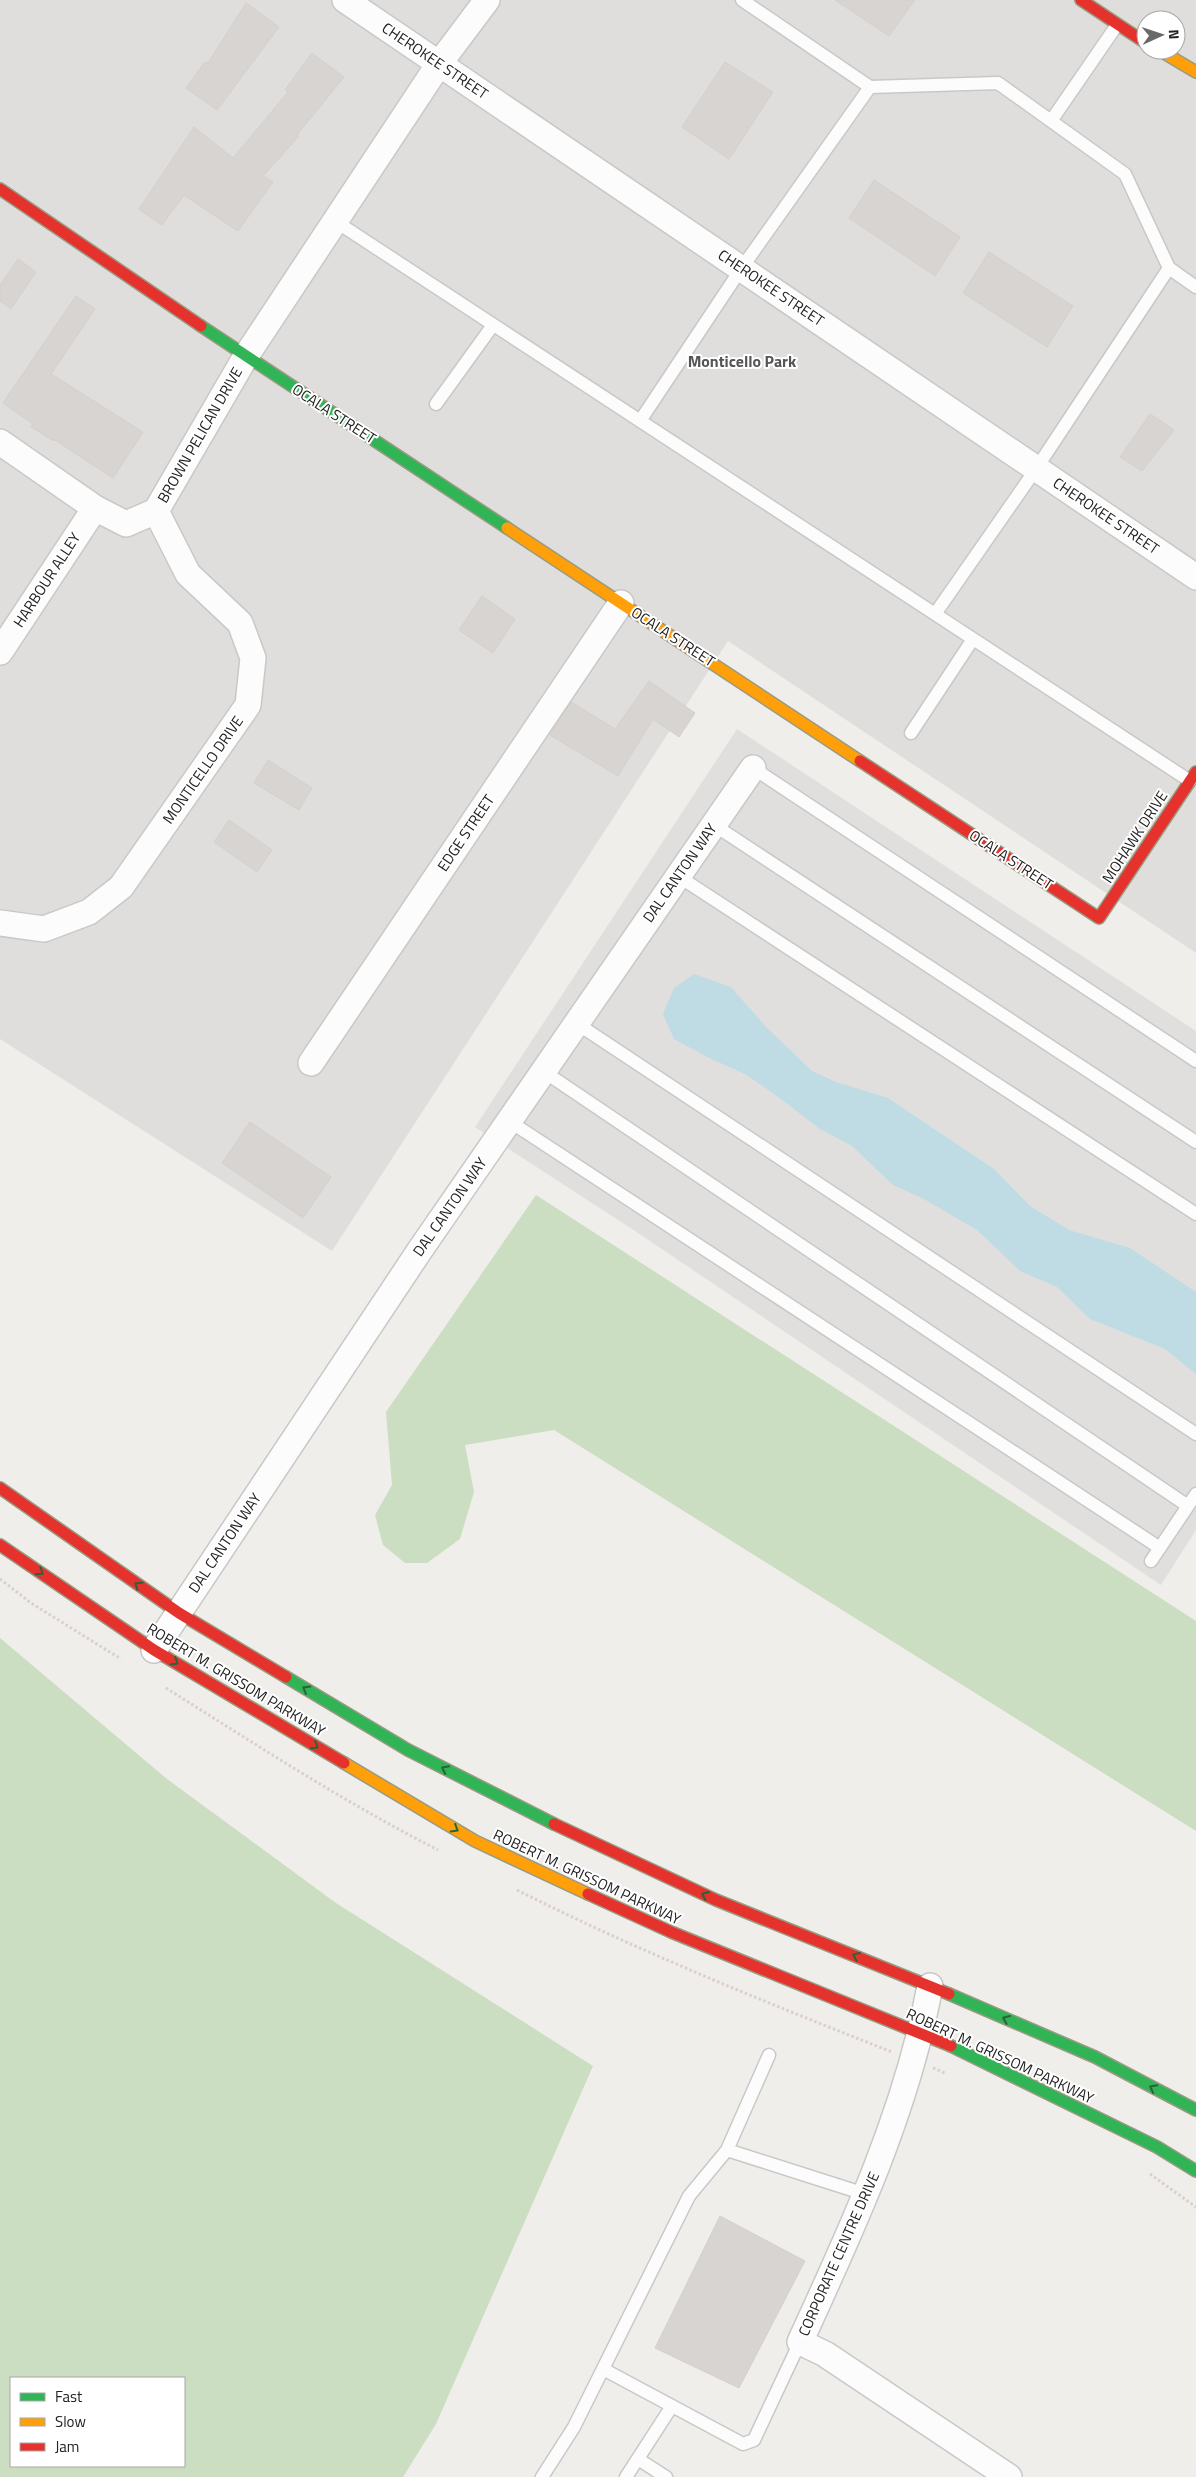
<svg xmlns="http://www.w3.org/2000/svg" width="1196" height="2477" viewBox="0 0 1196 2477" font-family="'Titillium Web',sans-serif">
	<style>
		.residential { fill: #dfdedc; fill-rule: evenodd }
		.forest { fill: #cbdec1; fill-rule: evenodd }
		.parking { fill: #e0dfde }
		.water { fill: #bfdbe3 }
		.building { fill: #d7d4d2; stroke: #d3d0cc }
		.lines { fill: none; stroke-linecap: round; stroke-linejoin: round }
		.lane-casing { stroke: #c9c8c7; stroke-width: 15 }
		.street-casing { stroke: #c9c8c7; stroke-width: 28 }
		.fast-casing { stroke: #999a82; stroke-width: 14 }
		.slow-casing { stroke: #999a82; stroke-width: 14 }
		.jam-casing { stroke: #999a82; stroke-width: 14 }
		.path { stroke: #dccecd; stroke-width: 3; stroke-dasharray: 2.5 2.5; stroke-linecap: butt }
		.lane { stroke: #fdfcfc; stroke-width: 12 }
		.street { stroke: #fdfcfc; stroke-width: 25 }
		.fast { stroke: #30b455; stroke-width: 11 }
		.slow { stroke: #ff9f0a; stroke-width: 11 }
		.jam { stroke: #e5322d; stroke-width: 11 }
		.oneway { stroke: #286439 }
		.labels { text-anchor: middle; stroke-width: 4; stroke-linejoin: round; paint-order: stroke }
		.street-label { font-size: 15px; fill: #222; stroke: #fff }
		.neighbourhood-label { font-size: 16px; font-weight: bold; fill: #555; stroke: #fff }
	</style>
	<rect width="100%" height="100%" fill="#f0eeeb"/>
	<path class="residential" d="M 0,0 L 1196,0 L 1196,953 L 728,641 L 332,1251 L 0,1039 ZM 1146,20 L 1176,20 L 1176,50 L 1146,50 Z"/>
	<path class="forest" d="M 536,1195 L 1196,1621 L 1196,1831 L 554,1430 L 465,1445 L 474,1492 L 460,1539 L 427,1563 L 405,1563 L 383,1545 L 375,1515 L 392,1485 L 386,1412 Z
		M 0,1638 L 167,1779 L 336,1903 L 593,2066 L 436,2424 L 403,2477 L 0,2477 ZM 11,2378 L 184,2378 L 184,2466 L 11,2466 Z"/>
	<path class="parking" d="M 737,729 L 1196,1031 L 1196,1530 L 1161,1585 L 635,1231 L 475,1127 Z"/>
	<path class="water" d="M 694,974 L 731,987 L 766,1027 L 812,1071 L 836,1082 L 888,1098 L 994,1169 L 1030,1206 L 1069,1230 L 1130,1248 L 1196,1292 L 1196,1374 L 1165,1349 L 1090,1319 L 1057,1287 L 1020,1271 L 977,1230 L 924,1199 L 893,1185 L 852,1146 L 820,1129 L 777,1096 L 745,1074 L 709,1058 L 674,1039 L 663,1014 L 674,988 Z"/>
	<path class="building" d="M 835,0 L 915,0 L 889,36 Z
		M 246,3 L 279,27 L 217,110 L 186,88 L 205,62 L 208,63 Z
		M 312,53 L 344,77 L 297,135 L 299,136 L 263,176 L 273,182 L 238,231 L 184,195 L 162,225 L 139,209 L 194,127 L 233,158 L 288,92 L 285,90 Z
		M 725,62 L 773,92 L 729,159 L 682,127 Z
		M 874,180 L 960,237 L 935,276 L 849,218 Z
		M 989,252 L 1073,306 L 1047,347 L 963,293 Z
		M 18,259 L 36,272 L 11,309 L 0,301 L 0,285 Z
		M 76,296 L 95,309 L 51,374 L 143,432 L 113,478 L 55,440 L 54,441 L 31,427 L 33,424 L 3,403 Z
		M 1150,414 L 1174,430 L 1142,471 L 1120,457 Z
		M 482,596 L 515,619 L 493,653 L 459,630 Z
		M 649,681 L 695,713 L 679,737 L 653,719 L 618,776 L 550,735 L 571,702 L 615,729 Z
		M 268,760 L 312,788 L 299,810 L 254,783 Z
		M 229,820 L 272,850 L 257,872 L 214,842 Z
		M 250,1122 L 331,1177 L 303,1218 L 222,1163 Z
		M 720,2216 L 805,2261 L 739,2388 L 655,2348 Z"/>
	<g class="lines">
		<defs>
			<path id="lane" d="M 742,0 L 870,87 L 998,83 L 1125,174 L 1169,268 L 1196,287
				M 1051,121 L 1117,25
				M 335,221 L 1190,781
				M 436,404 L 493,325
				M 640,421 L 741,269 L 870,87
				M 935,614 L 1036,469 L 1169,268
				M 911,733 L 973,639
				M 753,768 L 1196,1061
				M 714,825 L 1196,1142
				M 678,876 L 1196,1214
				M 576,1023 L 1196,1434
				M 543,1071 L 1188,1506
				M 509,1121 L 1160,1548
				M 1151,1561 L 1196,1494
				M 727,2150 L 769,2055
				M 603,2369 L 743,2444 L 754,2440 L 800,2342
				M 638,2459 L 666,2477
				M 542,2477 L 574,2427 L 689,2196 L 727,2150 L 865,2194
				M 626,2477 L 672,2406"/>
			<path id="street" d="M 345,0 L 1196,577
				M 0,442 L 95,508 L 126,524 L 156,511 L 246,356 L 439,64 L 487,0
				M 0,652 L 95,508
				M 0,923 L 44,929 L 89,912 L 121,887 L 248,705 L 253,658 L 240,623 L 188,574 L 156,511
				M 311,1063 L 621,603
				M 154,1650 L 420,1250 L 753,768
				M 930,1986 C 907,2110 853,2227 800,2342 L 825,2354 L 1009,2477"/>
			<path id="fast" d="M 201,326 L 507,528
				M 286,1677 L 408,1750 L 554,1824
				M 949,1994 L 1095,2057 L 1196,2110
				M 951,2046 L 1157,2147 L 1196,2171"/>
			<path id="slow" d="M 1159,50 L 1196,72
				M 507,528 L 860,761
				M 344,1763 L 475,1841 L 588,1894"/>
			<path id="jam" d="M 1081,0 L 1146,43
				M 0,189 L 201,326
				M 860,761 L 1099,918 L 1196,772
				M 0,1488 L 179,1613 L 286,1677
				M 0,1545 L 154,1650 L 344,1763
				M 554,1824 L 716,1900 L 949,1994
				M 588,1894 L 671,1932 L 951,2046"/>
		</defs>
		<use href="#lane" class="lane-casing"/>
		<use href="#street" class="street-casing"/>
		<use href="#fast" class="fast-casing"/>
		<use href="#slow" class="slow-casing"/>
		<use href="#jam" class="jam-casing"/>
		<path class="path" d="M 0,1579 L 31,1603 L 121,1659
			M 166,1688 C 255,1744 344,1802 438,1850
			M 517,1890 C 638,1951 765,2002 892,2052
			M 933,2068 L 945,2073
			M 1150,2174 L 1196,2207"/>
		<use href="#lane" class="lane"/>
		<use href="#street" class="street"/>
		<use href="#fast" class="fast"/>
		<use href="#slow" class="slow"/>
		<use href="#jam" class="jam"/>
	</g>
	<defs><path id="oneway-chevron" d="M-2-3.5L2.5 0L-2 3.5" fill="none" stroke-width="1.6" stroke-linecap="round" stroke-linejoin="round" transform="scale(1.25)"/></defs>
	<g class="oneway">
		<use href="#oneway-chevron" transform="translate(40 1572) rotate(34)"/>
		<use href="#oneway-chevron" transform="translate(138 1585) rotate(-145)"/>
		<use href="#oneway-chevron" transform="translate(175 1662) rotate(31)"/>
		<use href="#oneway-chevron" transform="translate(306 1689) rotate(-149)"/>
		<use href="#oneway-chevron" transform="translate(315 1746) rotate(31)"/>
		<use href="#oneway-chevron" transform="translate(445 1769) rotate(-153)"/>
		<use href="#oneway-chevron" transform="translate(455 1829) rotate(31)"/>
		<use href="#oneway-chevron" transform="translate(705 1895) rotate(-155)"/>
		<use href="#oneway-chevron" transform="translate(856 1956) rotate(-158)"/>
		<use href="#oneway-chevron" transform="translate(1006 2019) rotate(-157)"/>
		<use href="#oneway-chevron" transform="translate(1153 2088) rotate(-152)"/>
	</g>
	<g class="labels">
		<g class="street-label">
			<text transform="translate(435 61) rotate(34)" y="5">CHEROKEE STREET</text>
			<text transform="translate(771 288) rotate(34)" y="5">CHEROKEE STREET</text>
			<text transform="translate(334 414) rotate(33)" y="5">OCALA STREET</text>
			<text transform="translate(200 435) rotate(-60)" y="5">BROWN PELICAN DRIVE</text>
			<text transform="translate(1106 516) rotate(34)" y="5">CHEROKEE STREET</text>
			<text transform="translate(47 580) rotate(-57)" y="5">HARBOUR ALLEY</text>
			<text transform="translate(673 637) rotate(33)" y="5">OCALA STREET</text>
			<text transform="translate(203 770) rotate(-55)" y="5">MONTICELLO DRIVE</text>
			<text transform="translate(466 833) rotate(-56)" y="5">EDGE STREET</text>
			<text transform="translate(1135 837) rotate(-57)" y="5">MOHAWK DRIVE</text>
			<text transform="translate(1011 860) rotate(33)" y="5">OCALA STREET</text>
			<text transform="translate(680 873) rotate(-55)" y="5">DAL CANTON WAY</text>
			<text transform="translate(450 1207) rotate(-55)" y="5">DAL CANTON WAY</text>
			<text transform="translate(225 1543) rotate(-56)" y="5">DAL CANTON WAY</text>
			<text transform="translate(236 1680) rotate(31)" y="5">ROBERT M. GRISSOM PARKWAY</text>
			<text transform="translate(587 1877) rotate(25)" y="5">ROBERT M. GRISSOM PARKWAY</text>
			<text transform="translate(1000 2056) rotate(25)" y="5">ROBERT M. GRISSOM PARKWAY</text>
			<text transform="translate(839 2254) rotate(-66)" y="5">CORPORATE CENTRE DRIVE</text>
		</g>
		<g class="neighbourhood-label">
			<text x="742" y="367">Monticello Park</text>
		</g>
	</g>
	<rect x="10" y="2377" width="175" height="90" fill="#ffffff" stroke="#a7a7a7"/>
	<rect x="20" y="2393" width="25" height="8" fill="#30b455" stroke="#a7a7a7"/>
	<text x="55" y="2402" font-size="15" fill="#222222">Fast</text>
	<rect x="20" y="2418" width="25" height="8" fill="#ff9f0a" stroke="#a7a7a7"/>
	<text x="55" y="2427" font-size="15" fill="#222222">Slow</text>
	<rect x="20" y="2443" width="25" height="8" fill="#e5322d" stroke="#a7a7a7"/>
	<text x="55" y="2452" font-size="15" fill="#222222">Jam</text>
	<g transform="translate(1161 35) rotate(87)"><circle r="24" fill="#ffffff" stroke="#a7a7a7"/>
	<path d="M0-4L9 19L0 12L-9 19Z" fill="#6a6968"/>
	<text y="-8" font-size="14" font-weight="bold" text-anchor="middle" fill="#222222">N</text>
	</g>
</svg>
